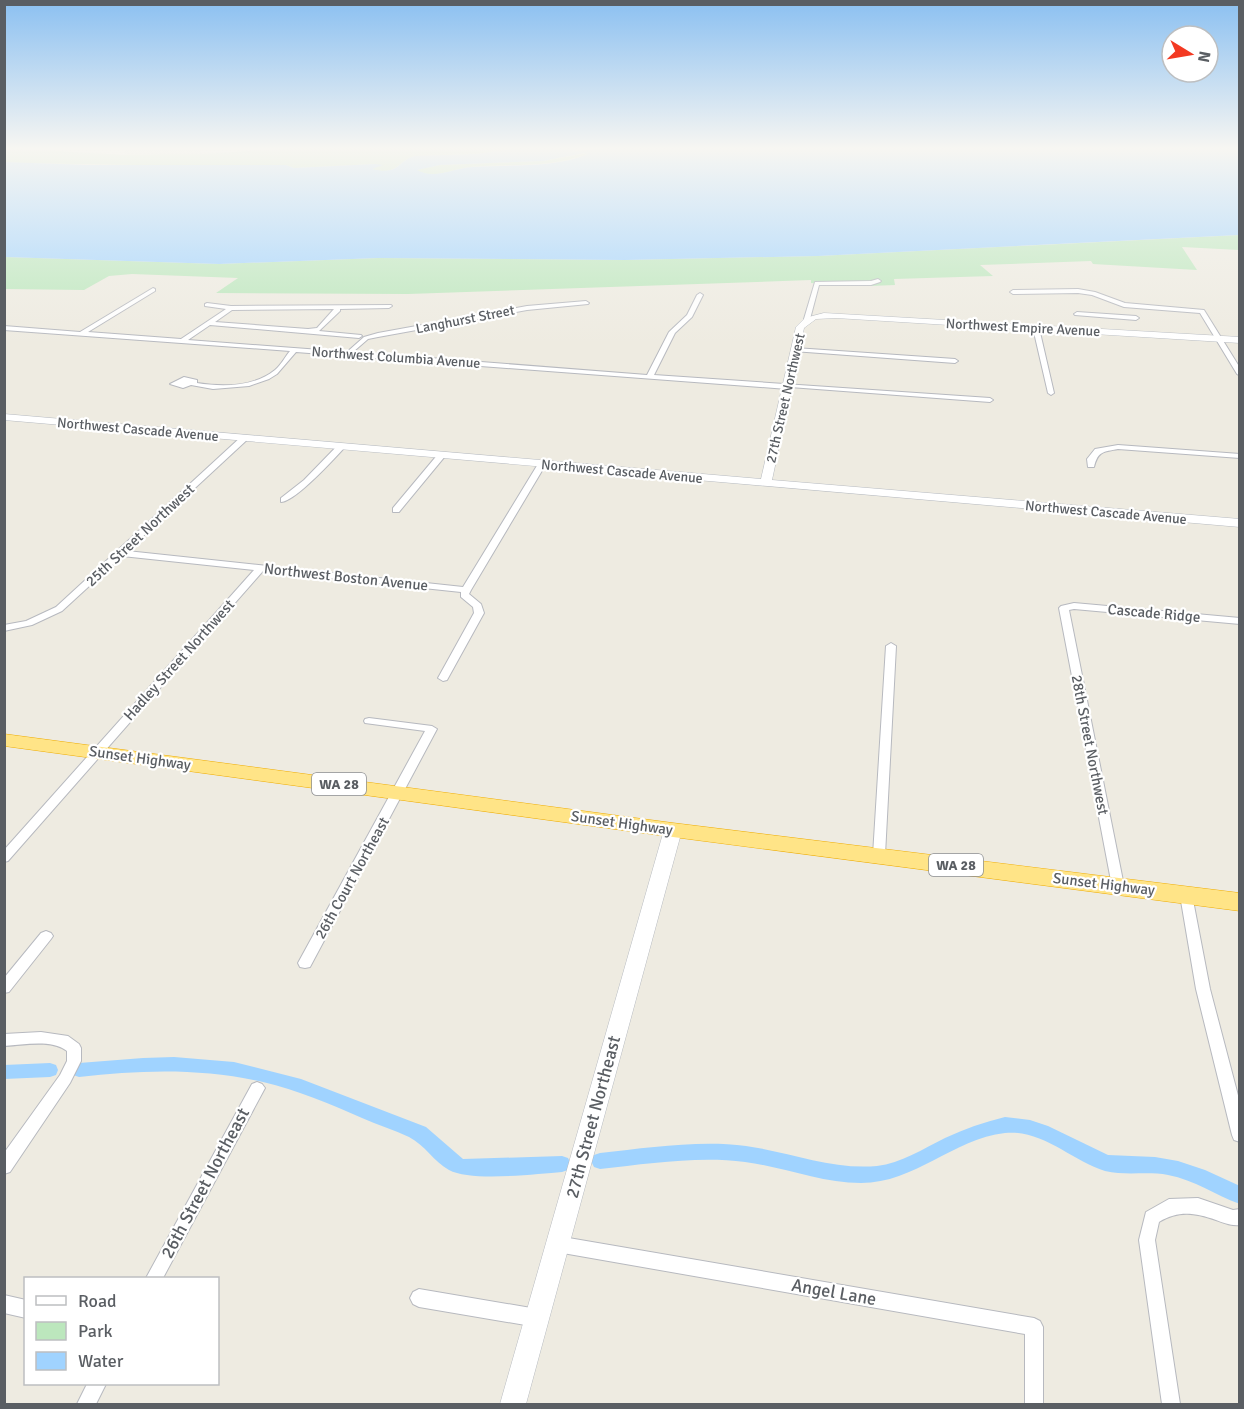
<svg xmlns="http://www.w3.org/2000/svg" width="1244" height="1409" viewBox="0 0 1244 1409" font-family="Signika,sans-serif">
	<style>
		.industrial { fill: #deddd6 }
		.green { fill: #bce7bd }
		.water { fill: #a0d3ff; fill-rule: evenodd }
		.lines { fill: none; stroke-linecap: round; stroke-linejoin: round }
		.canal { fill: #a0d3ff; fill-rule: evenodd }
		.street-casing { stroke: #b7b9bf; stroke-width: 2 }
		.secondary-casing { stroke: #b7bbc1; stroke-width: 1 }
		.highway-casing { stroke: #efac00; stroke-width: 1 }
		.street { fill: #fff; fill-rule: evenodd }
		.secondary { fill: #fff; fill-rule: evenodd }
		.highway { fill: #ffe487; fill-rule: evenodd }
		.labels { text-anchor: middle; stroke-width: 4.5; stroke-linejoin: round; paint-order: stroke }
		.far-street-label { font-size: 14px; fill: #5a5e63; stroke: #fff }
		.shield { fill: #fff; stroke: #8c8e92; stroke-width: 1.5 }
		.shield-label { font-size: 14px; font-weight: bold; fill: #5a5e63 }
		.street-label { font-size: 15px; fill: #5a5e63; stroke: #fff }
		.near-street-label { font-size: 18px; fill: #5a5e63; stroke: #fff }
	</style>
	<rect width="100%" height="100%" fill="#eeebe1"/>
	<path class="industrial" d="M 125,148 L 200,148 L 201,154 L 125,155 Z"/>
	<path class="green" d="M 5,148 L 125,155 L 201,154 L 295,148 L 519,148 L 477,154 L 415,156 C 398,160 398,177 371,169 L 375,164 L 294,168 L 286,165 L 261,167 L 20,163 L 5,162 Z
		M 589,153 C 551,169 510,163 470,167 C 453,169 433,180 416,170 L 440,165 L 543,161 Z
		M 1240,235 L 1239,250 L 1182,247 L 1197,270 L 1093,264 L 1091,261 L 980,265 L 993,276 L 894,279 L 895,285 L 870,286 L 811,283 L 811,280 L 408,294 L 216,293 L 238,278 L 132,274 L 109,276 L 84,290 L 5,289 L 5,257 L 219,264 L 378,258 L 625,260 L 818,256 Z"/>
	<path class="water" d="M 519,148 L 580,148 L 571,152 L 604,148 L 1239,148 L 1239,235 L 818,256 L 625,260 L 378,258 L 219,264 L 5,257 L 5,162 L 87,165 L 286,165 L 294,168 L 375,164 L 383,165 L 372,169 C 400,176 398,160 415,156 L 477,154 ZM 584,153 L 588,154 C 552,169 510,164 472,167 C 454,168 434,180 417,170 L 440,165 L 543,161 Z"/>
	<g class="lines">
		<path class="canal" d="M 174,1057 L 234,1062 L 301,1079 L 426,1127 L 463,1159 L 562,1156 L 568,1158 L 571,1164 L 568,1170 L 562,1172 C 535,1174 471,1182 449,1170 C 434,1162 425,1145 409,1137 C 394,1130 378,1125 362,1118 C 330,1104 297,1090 263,1082 C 201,1068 141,1070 79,1077 L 73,1075 L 71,1070 L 73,1065 L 79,1063 L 143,1058 Z
			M 50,1063 L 56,1065 L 58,1070 L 56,1075 L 50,1077 L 4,1079 L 4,1065 Z
			M 1005,1117 L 1030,1120 L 1048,1126 L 1108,1155 L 1155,1157 L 1178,1161 L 1205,1170 L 1240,1186 L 1240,1204 C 1215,1195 1195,1180 1168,1175 C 1148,1171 1126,1176 1105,1171 C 1072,1161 1042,1129 1005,1133 C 953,1139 915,1183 861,1183 C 821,1183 784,1167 745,1162 C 697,1156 648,1164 600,1169 L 594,1167 L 591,1161 L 594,1155 L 600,1153 C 648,1148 698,1140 746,1146 C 790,1152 832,1170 877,1166 C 901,1163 923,1149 945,1138 C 964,1129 984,1122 1005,1117 Z"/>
		<defs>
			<path id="street" d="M 246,148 L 250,148 L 251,150 L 248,151 Z
				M 878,279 L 881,281 L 880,282 L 871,285 L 819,285 L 810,319 L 807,321 L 804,319 L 815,282 L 871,281 Z
				M 153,288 L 155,289 L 155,291 L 88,332 L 181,339 L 226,309 L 205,306 L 205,304 L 207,303 L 231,306 L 391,305 L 392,306 L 389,308 L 340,309 L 340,311 L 319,331 L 361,335 L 362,336 L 359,338 L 210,325 L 188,340 L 347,352 L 364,337 L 378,333 L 527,306 L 586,301 L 589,303 L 588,304 L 527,310 L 378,337 L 368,339 L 353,352 L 647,375 L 669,332 L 687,315 L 697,295 L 700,293 L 703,295 L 692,317 L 675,333 L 654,375 L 990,398 L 993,400 L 990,402 L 790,387 L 787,389 L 296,352 L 277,374 L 269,379 L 249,386 L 213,389 L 191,385 L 183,388 L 170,384 L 184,377 L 197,380 L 197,383 C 222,387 254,387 275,370 C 281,365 285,357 290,351 L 4,330 L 4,326 L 80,332 ZM 334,309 L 317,328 L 308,329 L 215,322 L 232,310 Z
				M 1078,289 L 1095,292 L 1125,303 L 1204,310 L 1240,368 L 1240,376 L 1237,374 L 1200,313 L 1124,307 L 1092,295 L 1078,293 L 1013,294 L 1010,292 L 1013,290 Z
				M 1077,312 L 1136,316 L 1139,318 L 1136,320 L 1075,315 L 1074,314 Z
				M 1036,326 L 1039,328 L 1054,393 L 1051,395 L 1048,393 L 1033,328 Z
				M 795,348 L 955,359 L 958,361 L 955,363 L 793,351 L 793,349 Z
				M 242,436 L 249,438 L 127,551 L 463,587 L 538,464 L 542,462 L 546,464 L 471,590 L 469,594 L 481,604 L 484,613 L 447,680 L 443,681 L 438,678 L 474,613 L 473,607 L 461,597 L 461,592 L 263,571 L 8,861 L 4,862 L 4,850 L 254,570 L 122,556 L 62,611 L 32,625 L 4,631 L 4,625 L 26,621 L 56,607 Z
				M 339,444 L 346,446 C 335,458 295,502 281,502 L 281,498 L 304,480 Z
				M 1118,445 L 1240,454 L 1240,458 L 1118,449 C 1103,452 1098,451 1094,467 L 1088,467 L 1087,459 L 1095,449 Z
				M 439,453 L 446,455 L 399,512 L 393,512 L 393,508 Z
				M 1074,603 L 1240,618 L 1240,624 L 1074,609 L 1069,610 L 1124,886 L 1122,889 L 1114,889 L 1112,886 L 1059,608 L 1061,606 Z
				M 891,643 L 896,646 L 885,855 L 883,858 L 875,858 L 873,855 L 886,646 Z
				M 369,718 L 432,726 L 437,729 L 310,967 L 305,968 L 300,967 L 298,963 L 425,731 L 365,723 L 364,721 L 365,719 Z
				M 1186,890 L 1191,892 L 1192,895 L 1210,989 L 1240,1103 L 1240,1142 L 1234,1140 L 1232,1135 L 1196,989 L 1180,895 L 1181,892 Z
				M 46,931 L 51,933 L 53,936 L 51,939 L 9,992 L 4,993 L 4,978 L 41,933 Z
				M 41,1032 L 68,1036 L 79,1044 L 81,1048 L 81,1061 L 70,1083 L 10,1172 L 4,1174 L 4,1153 L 60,1075 L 67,1061 L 67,1051 C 51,1039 24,1045 4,1046 L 4,1034 Z
				M 257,1082 L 262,1084 L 265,1088 L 163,1278 L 146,1278 L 252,1084 Z
				M 1198,1198 L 1233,1210 L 1240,1209 L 1240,1225 C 1231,1226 1224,1223 1216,1220 C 1195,1213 1179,1210 1159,1222 L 1155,1240 L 1180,1404 L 1162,1404 L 1139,1240 L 1146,1212 L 1169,1199 Z
				M 557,1236 L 1034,1318 L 1040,1321 L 1043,1327 L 1043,1404 L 1025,1404 L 1025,1334 L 557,1252 L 551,1250 L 549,1244 L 551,1238 Z
				M 419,1289 L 537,1309 L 543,1312 L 546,1318 L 543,1324 L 537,1327 L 419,1307 L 413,1304 L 410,1298 L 413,1292 Z
				M 4,1295 L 26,1300 L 26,1318 L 4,1313 Z
				M 87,1384 L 106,1384 L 96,1404 L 77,1404 Z"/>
			<path id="secondary" d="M 824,313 L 1240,337 L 1240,343 L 836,318 L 816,319 L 804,328 L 772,480 L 1240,519 L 1240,527 L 4,420 L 4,414 L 761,479 L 796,327 L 805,318 Z
				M 673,824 L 679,826 L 682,830 L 526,1404 L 500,1404 L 664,830 L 667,826 Z"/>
			<path id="highway" d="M 4,734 L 673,823 L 1240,893 L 1240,911 L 673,837 L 4,746 Z"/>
		</defs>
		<use href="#street" class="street-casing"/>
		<use href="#secondary" class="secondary-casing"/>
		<use href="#highway" class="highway-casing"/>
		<use href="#street" class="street"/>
		<use href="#secondary" class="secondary"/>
		<use href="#highway" class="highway"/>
	</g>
	<linearGradient id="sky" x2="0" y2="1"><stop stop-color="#8bc0f1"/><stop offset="0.43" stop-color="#f7f6f2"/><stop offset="1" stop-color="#f7f6f2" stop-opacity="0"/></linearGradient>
	<rect width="1244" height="345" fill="url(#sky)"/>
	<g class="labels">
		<g class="far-street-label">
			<text transform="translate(465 319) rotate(-11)" y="5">Langhurst Street</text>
			<text transform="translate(1023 327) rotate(3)" y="5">Northwest Empire Avenue</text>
			<text transform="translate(396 357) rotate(4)" y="5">Northwest Columbia Avenue</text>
			<text transform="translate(785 398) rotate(-77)" y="5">27th Street Northwest</text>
			<text transform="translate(138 429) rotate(5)" y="5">Northwest Cascade Avenue</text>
			<text transform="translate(622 471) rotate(5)" y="5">Northwest Cascade Avenue</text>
			<text transform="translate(1106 512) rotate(5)" y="5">Northwest Cascade Avenue</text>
		</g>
		<g class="shield">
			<rect x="312" y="773" width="54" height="22" rx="4.5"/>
			<rect x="929" y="854" width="54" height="22" rx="4.5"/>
		</g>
		<g class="shield-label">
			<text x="339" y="789">WA 28</text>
			<text x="956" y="870">WA 28</text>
		</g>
		<g class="street-label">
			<text transform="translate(140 535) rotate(-43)" y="5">25th Street Northwest</text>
			<text transform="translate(346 577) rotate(6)" y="5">Northwest Boston Avenue</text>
			<text transform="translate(1154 613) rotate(5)" y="5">Cascade Ridge</text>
			<text transform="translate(179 660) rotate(-48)" y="5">Hadley Street Northwest</text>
			<text transform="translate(1090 745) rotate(79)" y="5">28th Street Northwest</text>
			<text transform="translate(140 758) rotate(8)" y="5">Sunset Highway</text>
			<text transform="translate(622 823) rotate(8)" y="5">Sunset Highway</text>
			<text transform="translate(352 878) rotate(-61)" y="5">26th Court Northeast</text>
			<text transform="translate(1104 884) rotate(7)" y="5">Sunset Highway</text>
		</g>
		<g class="near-street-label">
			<text transform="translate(593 1117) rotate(-75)" y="6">27th Street Northeast</text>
			<text transform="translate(205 1183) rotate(-62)" y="6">26th Street Northeast</text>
			<text transform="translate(834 1292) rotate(10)" y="6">Angel Lane</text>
		</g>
	</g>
	<rect width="1244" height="1409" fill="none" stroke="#5a5e63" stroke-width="12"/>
	<rect x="24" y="1277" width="195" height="108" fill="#ffffff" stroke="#bdbfc1" stroke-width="1.5"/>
	<rect x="36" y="1296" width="30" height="9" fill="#ffffff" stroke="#bdbfc1" stroke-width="1.5"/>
	<text x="78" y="1307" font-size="18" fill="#5a5e63">Road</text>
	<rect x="36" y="1322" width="30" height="18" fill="#bce7bd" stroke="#bdbfc1" stroke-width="1.5"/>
	<text x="78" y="1337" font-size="18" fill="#5a5e63">Park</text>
	<rect x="36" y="1352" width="30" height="18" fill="#a0d3ff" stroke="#bdbfc1" stroke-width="1.5"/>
	<text x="78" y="1367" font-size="18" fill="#5a5e63">Water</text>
	<g transform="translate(1190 54) rotate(101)"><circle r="28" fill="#ffffff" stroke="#bdbfc1" stroke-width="1.5"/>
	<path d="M0-4.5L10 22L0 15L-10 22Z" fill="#f33922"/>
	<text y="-9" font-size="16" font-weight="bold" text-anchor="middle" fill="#5a5e63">N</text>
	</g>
</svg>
